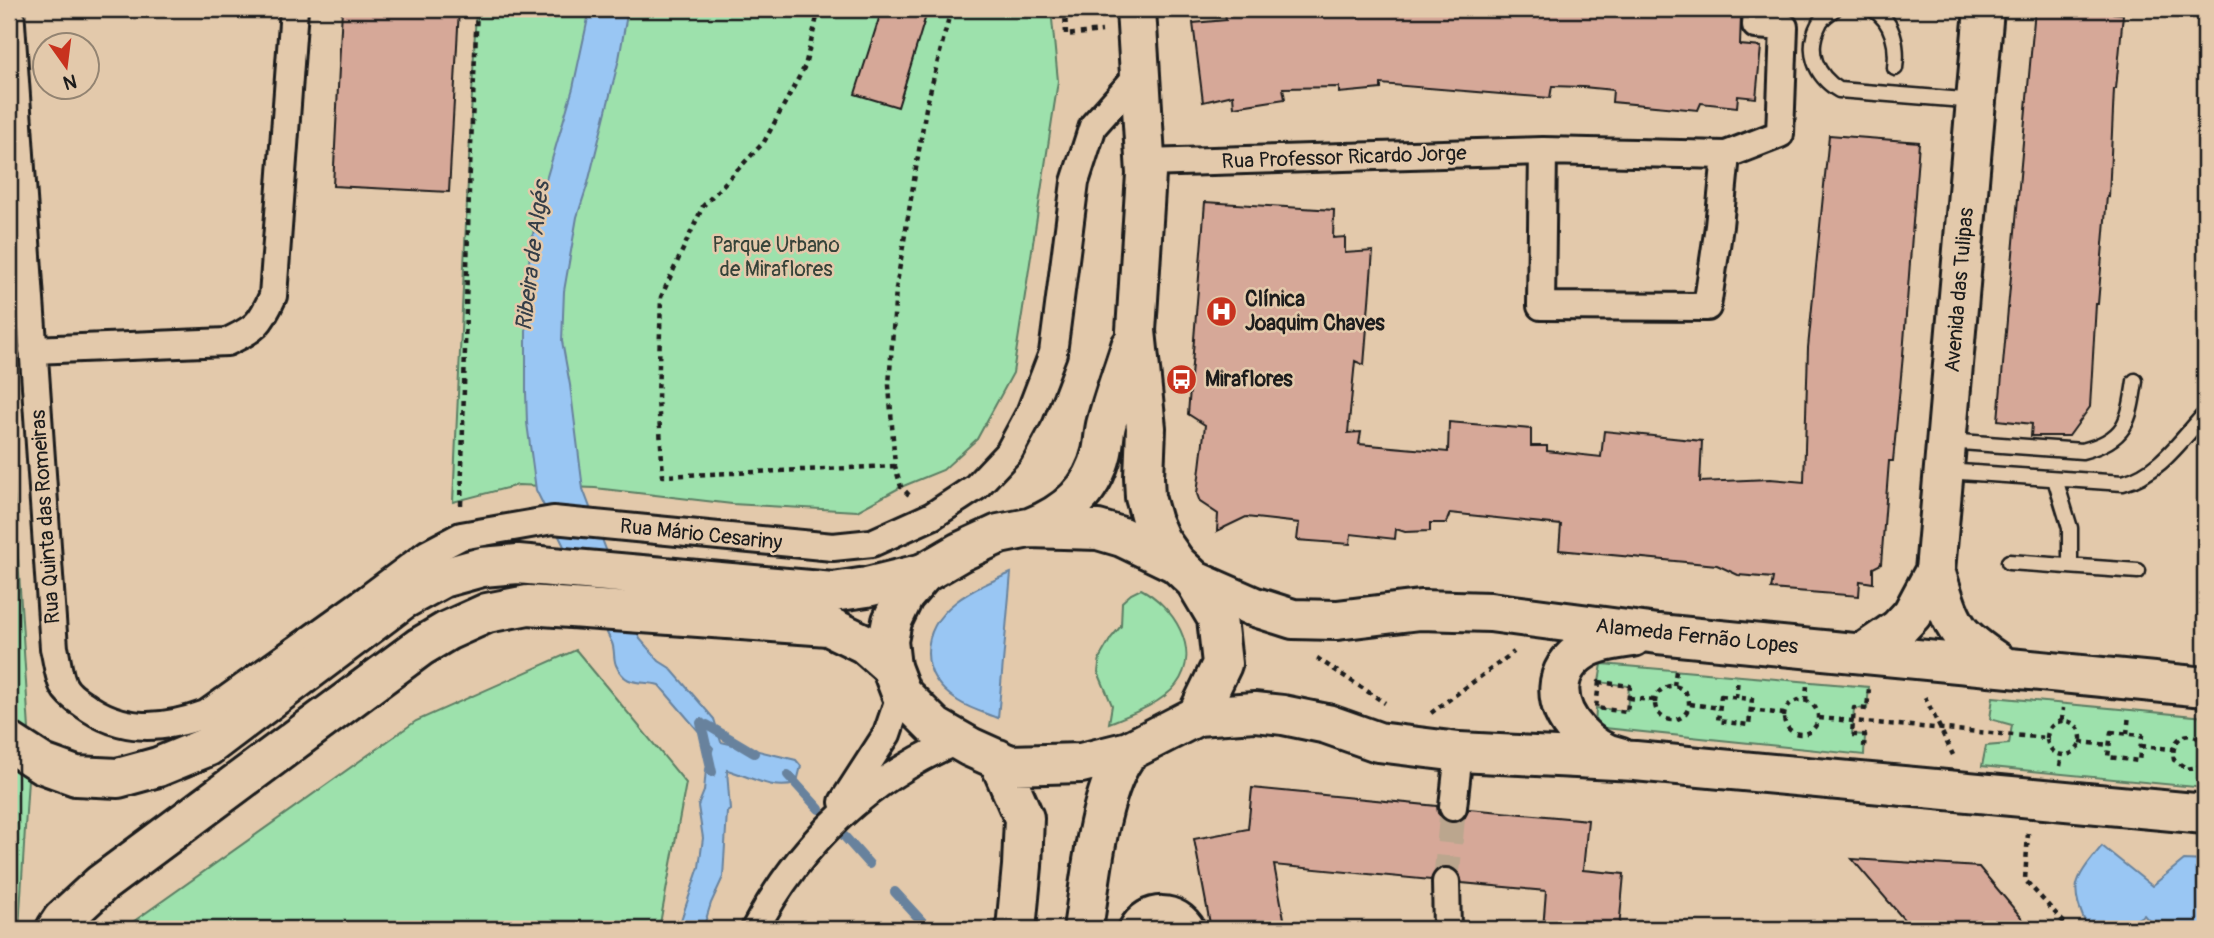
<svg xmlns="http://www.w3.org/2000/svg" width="2214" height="938" viewBox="0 0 2214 938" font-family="Pangolin,sans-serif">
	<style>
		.green { fill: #9de1ac; stroke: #5c7e64; stroke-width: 2 }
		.water { fill: #99c6f3; stroke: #67829d; stroke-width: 2 }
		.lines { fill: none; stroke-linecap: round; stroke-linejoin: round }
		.stream { stroke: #67829d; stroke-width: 10 }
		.building { fill: #d6a898; stroke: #1c1c1c; stroke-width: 2 }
		.street-tunnel { stroke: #bba68e; stroke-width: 26; stroke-dasharray: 26 13; stroke-linecap: butt }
		.lane-casing { stroke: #1c1c1c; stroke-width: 19 }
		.street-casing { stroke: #1c1c1c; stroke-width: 32 }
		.secondary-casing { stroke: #1c1c1c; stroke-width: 44 }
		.highway-casing { stroke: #1c1c1c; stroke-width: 44 }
		.path { stroke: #1c1c1c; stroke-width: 4.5; stroke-dasharray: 5 5; stroke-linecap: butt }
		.lane { stroke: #e3c9ab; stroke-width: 14 }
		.street { stroke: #e3c9ab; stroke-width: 26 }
		.secondary { stroke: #e3c9ab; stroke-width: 38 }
		.highway { stroke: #e3c9ab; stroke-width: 38 }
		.labels { text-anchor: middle; stroke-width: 5; stroke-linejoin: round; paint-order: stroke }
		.street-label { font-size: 21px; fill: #1c1c1c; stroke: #e3c9ab }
		.park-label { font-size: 21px; fill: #364339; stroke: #e3c9ab }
		.poi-label { font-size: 21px; font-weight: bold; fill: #1c1c1c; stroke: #e3c9ab; text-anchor: start }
		.water-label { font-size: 23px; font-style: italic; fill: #353e47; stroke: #e3c9ab }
	</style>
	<rect width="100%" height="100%" fill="#e3c9ab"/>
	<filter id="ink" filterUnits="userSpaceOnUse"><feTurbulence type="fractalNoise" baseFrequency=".0143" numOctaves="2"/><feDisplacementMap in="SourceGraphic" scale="14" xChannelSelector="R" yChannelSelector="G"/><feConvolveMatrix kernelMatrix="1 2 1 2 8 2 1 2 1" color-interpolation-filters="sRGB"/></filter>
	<g filter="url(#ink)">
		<path class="green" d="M 476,9 L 1051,9 L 1058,81 L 1013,373 L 977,439 L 943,470 L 901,487 L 857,511 L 732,504 L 595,488 L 518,485 L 453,502 Z
			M 9,418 L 30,745 L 19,929 L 9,929 Z
			M 1141,589 C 1172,605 1203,650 1176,685 C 1161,704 1132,714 1109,723 L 1112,705 L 1098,672 L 1100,657 L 1111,638 L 1121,626 L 1122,602 L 1131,594 Z
			M 576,650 L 686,783 L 659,929 L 123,929 L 416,721 Z
			M 1602,664 L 1869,687 L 1867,709 L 1854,708 L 1852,734 L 1865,735 L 1864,755 L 1595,727 L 1596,708 L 1627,711 L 1629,686 L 1599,682 Z
			M 1993,697 L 2205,717 L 2205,788 L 1982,766 L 1986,746 L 2009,744 L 2012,725 L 1990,719 Z"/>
		<path class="water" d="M 590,9 L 628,9 L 619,59 L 588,183 L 577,217 L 564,291 L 562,341 L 570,385 L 583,489 L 640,639 L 659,661 L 670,668 L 714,719 L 721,742 L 796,760 L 801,766 L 796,786 L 795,784 C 772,791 749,776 727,770 L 730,810 L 727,812 L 723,877 L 711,903 L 703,929 L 678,929 L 699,867 L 703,838 L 698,806 L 704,791 L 706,769 L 713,748 L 659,685 C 641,680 626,688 616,665 C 613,658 615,650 612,643 L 536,490 L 527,423 L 526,392 L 526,293 L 531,243 L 543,190 L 573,88 Z
			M 1011,573 L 998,718 C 985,713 970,709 958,701 C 941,690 928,674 928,653 C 928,608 975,588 1011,573 Z
			M 2102,846 L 2152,886 L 2184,860 L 2205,861 L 2205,929 L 2156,929 L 2144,915 L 2120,929 L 2088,929 C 2069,885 2073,882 2102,846 Z"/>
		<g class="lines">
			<path class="stream" d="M 701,723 L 712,772
				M 707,725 L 754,753
				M 788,775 L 819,809
				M 845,837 L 869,864
				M 895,892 L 927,927"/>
		</g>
		<path class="building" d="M 342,9 L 459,9 L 449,192 L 333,186 Z
			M 882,9 L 928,9 L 898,107 L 855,94 Z
			M 1252,9 L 1662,9 L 1741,16 L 1740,45 L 1761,47 L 1756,98 L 1738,96 L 1737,107 L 1701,103 L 1698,110 L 1612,102 L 1613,90 L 1583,87 L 1552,86 L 1550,98 L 1381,84 L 1381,89 L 1339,93 L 1339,87 L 1283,88 L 1285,99 L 1234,107 L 1233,95 L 1203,102 L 1193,23 L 1226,20 L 1225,13 Z
			M 2035,9 L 2113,9 L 2113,13 L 2123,14 L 2116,89 L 2114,89 L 2109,197 L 2107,196 L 2098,304 L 2096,304 L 2090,407 L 2069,436 L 2031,436 L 2032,424 L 1998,420 Z
			M 1829,135 L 1919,142 L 1903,355 L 1893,461 L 1889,461 L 1881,564 L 1873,568 L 1873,583 L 1860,581 L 1859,596 L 1771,589 L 1773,578 L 1738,575 L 1717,565 L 1559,550 L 1561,525 L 1450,513 L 1446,523 L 1430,523 L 1430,531 L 1405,532 L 1396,529 L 1395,539 L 1351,534 L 1350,544 L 1297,540 L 1299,523 L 1246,517 L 1217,531 L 1218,514 L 1200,502 L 1197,494 L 1205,425 L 1188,414 L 1205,202 L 1334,210 L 1333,238 L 1345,237 L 1345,253 L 1373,251 L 1364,365 L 1355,361 L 1348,433 L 1361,432 L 1359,444 L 1448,452 L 1449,422 L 1531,429 L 1531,446 L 1547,446 L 1547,451 L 1601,457 L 1604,431 L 1702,441 L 1700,482 L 1770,479 L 1804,482 L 1808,348 Z
			M 1252,788 L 1437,806 L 1438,813 L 1443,819 L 1452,823 L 1460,821 L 1465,817 L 1469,809 L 1588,820 L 1583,870 L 1624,874 L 1619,929 L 1543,929 L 1546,891 L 1462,883 L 1459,873 L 1454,869 L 1446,866 L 1437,869 L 1431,880 L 1274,865 L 1286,929 L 1211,929 L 1194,839 L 1248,829 Z
			M 1852,859 L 1979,867 L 2031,929 L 1912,929 Z"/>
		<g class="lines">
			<path class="street-tunnel" d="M 1446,882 L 1453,807"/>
			<defs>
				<path id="lane" d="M 1834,9 C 1829,13 1821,18 1819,24 C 1805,51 1816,76 1839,90 L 1976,101
					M 1873,9 C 1893,21 1898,46 1895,68
					M 1947,441 L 2082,451 C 2126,440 2129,422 2135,381
					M 1945,471 L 2123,483 C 2159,474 2181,440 2205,414
					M 2055,479 L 2070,528 L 2070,566
					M 2009,562 L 2138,571"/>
				<path id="street" d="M 10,9 L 54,648 C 57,659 58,674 63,685 C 67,693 75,699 83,704 C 122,733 162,730 206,714 L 367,599 L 427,554 L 461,536 L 553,520 L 833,547 L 872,543 L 932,516 L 976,487 L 1009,452 L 1030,413 L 1053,353 L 1075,182 L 1093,126 L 1141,72
					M 1726,155 L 1780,134 L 1784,27 L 1756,25 L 1757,9
					M 1145,163 L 1543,151 L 1726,155 L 1719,226 L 1707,307 L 1541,306 L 1543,151
					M 33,350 L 227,342 C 256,328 260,325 273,296 L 294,9
					M 843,802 L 887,734 L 901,693
					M 1453,807 L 1459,752
					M 1446,882 L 1447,929
					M 755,929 C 800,843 869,778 959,740
					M 1132,929 C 1145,903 1179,904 1192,929"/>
				<path id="secondary" d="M 1136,9 L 1146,174 L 1136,331 L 1146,428 L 1144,477 L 1145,497 L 1152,522 L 1160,540 L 1176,563
					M 1029,528 L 1098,530 L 1122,537 L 1176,563 L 1195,581 L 1217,618 L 1222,664 L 1197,716 L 1129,751 L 1081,763 L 1010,765 L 970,747 L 935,727 L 901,693 L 891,667 L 888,641 L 892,621 L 904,596 L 924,573 L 960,552 L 999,534 Z
					M 1030,528 C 1066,514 1093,491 1102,452 C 1104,443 1104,434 1106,425 C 1113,398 1123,372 1131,346
					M 1935,571 C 1942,591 1947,615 1960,632 C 1972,646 1989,656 2004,667
					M 1195,581 L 1252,606 L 1293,619 L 1337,620 L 1420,610 L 1490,612 L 1658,634 L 2205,687
					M 1863,653 L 1898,629 L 1912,614 L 1935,571 L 1984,9
					M 1197,716 L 1255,712 L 1283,715 L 1327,724 L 1378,742 L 1459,752 L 1635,761 L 2205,814
					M 1619,757 C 1603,754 1589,744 1578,732 C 1553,705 1551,669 1585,649 C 1599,641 1618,639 1633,637
					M 998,759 L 1024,818 L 1022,866 L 1016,929
					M 1083,929 C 1091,880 1098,788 1129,751"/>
				<path id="highway" d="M 9,742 L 43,764 L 76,776 L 118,778 L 158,767 L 207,747 L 402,600 L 442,578 L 482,567 L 518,564 L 833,592 L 867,587 L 924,573
					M 56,929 L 62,920 L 101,884 L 420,647 L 447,631 L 487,613 L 528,605 L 828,626 L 865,644 L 891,667"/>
			</defs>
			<use href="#lane" class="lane-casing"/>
			<use href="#street" class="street-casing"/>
			<use href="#secondary" class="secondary-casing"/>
			<use href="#highway" class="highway-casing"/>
			<path class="path" d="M 819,9 L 805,66 L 764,142 L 703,206 L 661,297 L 658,399 L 663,476 L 895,466
				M 1065,9 L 1066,35 L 1102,31
				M 909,495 L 901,487 L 895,466 L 889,385 L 896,289 L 926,108 L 951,9
				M 461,505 L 469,191 L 477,9
				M 1317,658 L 1385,703
				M 1599,682 L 1630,686 L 1627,712 L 1596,708 Z
				M 1674,686 L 1676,671
				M1655 703a17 17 0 1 1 34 0a17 17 0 1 1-34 0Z
				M 1721,696 L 1752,699 L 1749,725 L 1718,721 Z
				M 1925,697 L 1953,755
				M 1629,698 L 1655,700
				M 1736,698 L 1738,678
				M1784 717a17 17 0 1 1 34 0a17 17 0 1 1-34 0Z
				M 1806,701 L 1807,684
				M 1690,704 L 1720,708
				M 1750,710 L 1784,714
				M 1431,713 L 1514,652
				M 1819,718 L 2047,738
				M 2062,721 L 2063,708
				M2047 738a17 17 0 1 1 34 0a17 17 0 1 1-34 0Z
				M 2111,732 L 2142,735 L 2139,761 L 2108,757 Z
				M 2127,734 L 2129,714
				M 2080,742 L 2110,745
				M 2141,746 L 2172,749
				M 2205,746 C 2193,726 2169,736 2174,760 L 2187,769 L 2198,767 L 2205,758
				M 1864,747 L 1865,735 L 1852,735 L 1854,708 L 1867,709 L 1869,688
				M 2060,766 L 2062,755
				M 2028,833 L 2025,880 L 2070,929
				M 2134,929 L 2138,927 L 2140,929"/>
			<use href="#lane" class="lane"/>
			<use href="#street" class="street"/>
			<use href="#secondary" class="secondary"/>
			<use href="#highway" class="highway"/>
		</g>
	</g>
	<defs>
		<symbol id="hospital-disc" viewBox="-11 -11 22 22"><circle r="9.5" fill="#c8321e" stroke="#e3c9ab"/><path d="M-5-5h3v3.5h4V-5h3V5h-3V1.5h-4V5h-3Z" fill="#fff"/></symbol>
		<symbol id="bus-disc" viewBox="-11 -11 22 22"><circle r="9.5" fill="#c8321e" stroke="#e3c9ab"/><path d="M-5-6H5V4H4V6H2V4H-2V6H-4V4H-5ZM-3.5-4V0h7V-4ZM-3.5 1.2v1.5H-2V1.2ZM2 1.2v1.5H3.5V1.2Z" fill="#fff"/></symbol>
	</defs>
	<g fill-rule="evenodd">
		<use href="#hospital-disc" x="1204" y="294" width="35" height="35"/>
		<use href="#bus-disc" x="1164" y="362" width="35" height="35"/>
	</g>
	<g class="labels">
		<g class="street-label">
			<text transform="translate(1344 157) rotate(-2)" y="7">Rua Professor Ricardo Jorge</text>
			<text transform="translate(1959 290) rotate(-85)" y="7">Avenida das Tulipas</text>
			<text transform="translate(45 517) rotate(-94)" y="7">Rua Quinta das Romeiras</text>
			<text transform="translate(701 534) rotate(6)" y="7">Rua Mário Cesariny</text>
			<text transform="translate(1697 636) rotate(6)" y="7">Alameda Fernão Lopes</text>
		</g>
		<g class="park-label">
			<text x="776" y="252">Parque Urbano<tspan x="776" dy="24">de Miraflores</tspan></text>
		</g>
		<g class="poi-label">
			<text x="1245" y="306">Clínica<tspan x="1245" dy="24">Joaquim Chaves</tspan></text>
			<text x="1205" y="386">Miraflores</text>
		</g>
		<g class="water-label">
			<text transform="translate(532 256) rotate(-83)" y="8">Ribeira de Algés</text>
		</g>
	</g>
	<rect width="2214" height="938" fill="none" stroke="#e3c9ab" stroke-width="35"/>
	<rect x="18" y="18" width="2179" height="903" fill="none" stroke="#1c1c1c" stroke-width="2.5" filter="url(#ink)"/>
	<g transform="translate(66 66) rotate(166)"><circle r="33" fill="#e3c9ab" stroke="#938472" stroke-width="2"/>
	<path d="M0-5L12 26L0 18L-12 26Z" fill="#c8321e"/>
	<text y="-10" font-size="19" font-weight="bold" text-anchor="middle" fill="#1c1c1c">N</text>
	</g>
</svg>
